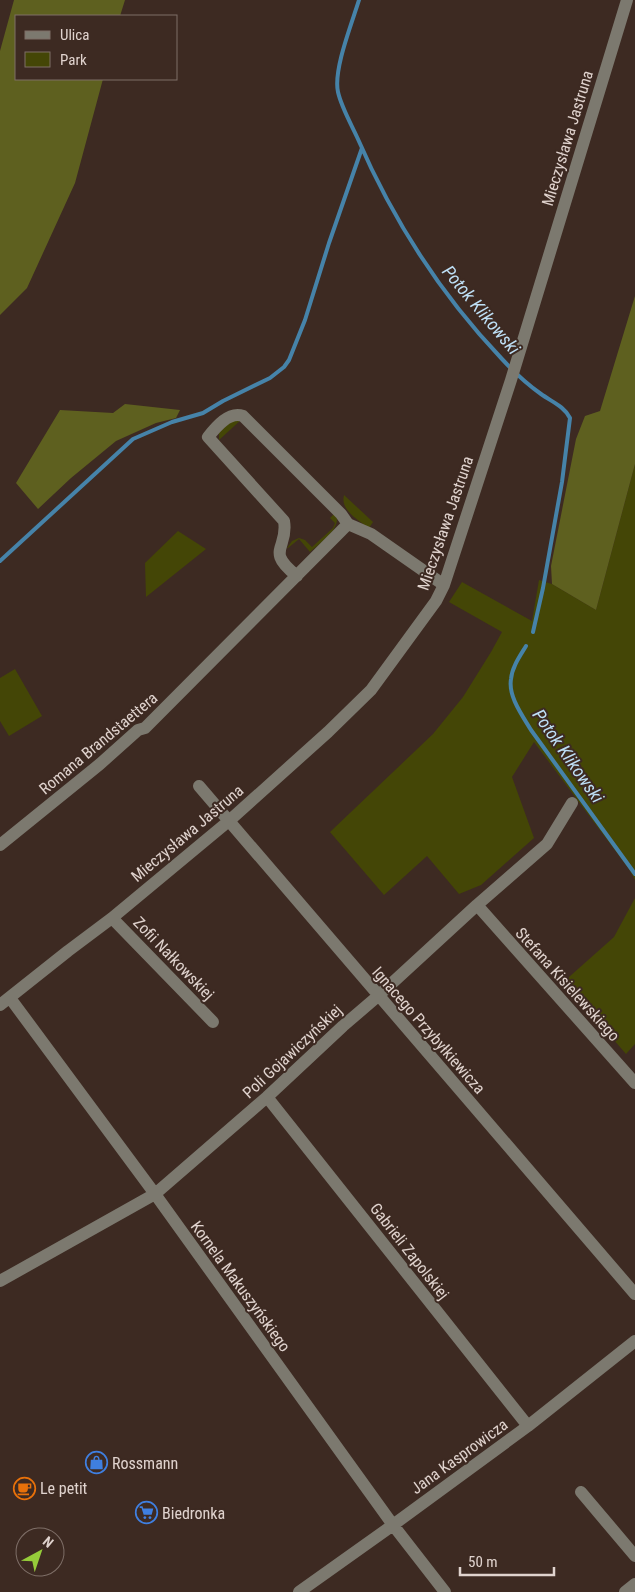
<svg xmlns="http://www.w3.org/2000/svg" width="635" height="1592" viewBox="0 0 635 1592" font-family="'Roboto Condensed',sans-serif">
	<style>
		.green { fill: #444606 }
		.forest { fill: #5e601f }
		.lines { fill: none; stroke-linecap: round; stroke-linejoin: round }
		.stream { stroke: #4683a9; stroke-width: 4 }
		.minor { stroke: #7c796f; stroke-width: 12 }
		.labels { text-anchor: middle; stroke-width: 4; stroke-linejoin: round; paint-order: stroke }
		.street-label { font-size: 16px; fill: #e0d3ce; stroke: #3d2a22 }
		.poi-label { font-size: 16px; fill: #e0d3ce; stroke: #3d2a22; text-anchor: start }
		.water-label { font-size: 18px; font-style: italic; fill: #bedff5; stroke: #3d2a22 }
	</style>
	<rect width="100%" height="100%" fill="#3d2a22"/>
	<path class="green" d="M 242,419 L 219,440 L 219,433 L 232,420 Z
		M 635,464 L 635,880 L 629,869 L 534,742 L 512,777 L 534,838 L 481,885 L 459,894 L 427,856 L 384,895 L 330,832 L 433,734 L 463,697 L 491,652 L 502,632 L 449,602 L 462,582 L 532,621 L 539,580 L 552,584 L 596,610 Z
		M 344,495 L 373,522 L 369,528 C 358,520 340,510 344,495 Z
		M 335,513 C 344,527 320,543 310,552 L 299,539 L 288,548 L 287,548 L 292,541 L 299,538 L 305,540 L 312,547 L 333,528 L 335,523 L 330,518 Z
		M 178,531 L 206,549 L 146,597 L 145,563 Z
		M 15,669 L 42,716 L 9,736 L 0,721 L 0,678 Z
		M 635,898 L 635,1044 L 626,1054 L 569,988 L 569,977 L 614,937 Z"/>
	<path class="forest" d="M 14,0 L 125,0 L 120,16 L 16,16 L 16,79 L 103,79 L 75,183 L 27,288 L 0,315 L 0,51 Z
		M 635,296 L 635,464 L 596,610 L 552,584 L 551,566 L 576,439 L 585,416 L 600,411 Z
		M 125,404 L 180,410 L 176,418 L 156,423 L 116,441 L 71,478 L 38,509 L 16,483 L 60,410 L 113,413 Z"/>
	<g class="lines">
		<path class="stream" d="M 359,0 C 352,23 333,70 338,92 C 341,106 351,124 357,137 C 392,218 441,295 502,359 C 514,372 527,384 541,394 C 552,402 564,406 570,418 L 562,482 L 543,588 L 533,632
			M 0,561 L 133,439 L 172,422 L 203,413 L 223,401 L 270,378 L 284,367 L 289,360 L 305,320 L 329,243 L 362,148
			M 526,646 C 520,656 512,667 511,679 C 508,696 522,715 531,730 L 635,874"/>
		<path class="minor" d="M 297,576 C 264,550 289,549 284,521 L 208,437 C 216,427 229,411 243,416 L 341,514 L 348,524 L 371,534 L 444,585
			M 199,786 L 635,1294
			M 0,845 L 100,764 L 138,730 L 145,728 L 348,524
			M 477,905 L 635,1083
			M 112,918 L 213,1022
			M 10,998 L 155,1194 L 393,1525 L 445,1592
			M 0,1005 L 68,951 L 112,918 L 230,820 L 328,732 L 371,690 L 436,601 L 444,585 L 511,380 L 627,0
			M 267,1097 L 528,1426
			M 0,1281 L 155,1194 L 267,1097 L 343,1026 L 378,996 L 477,905 L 547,844 L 572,803
			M 581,1492 L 635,1556
			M 299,1592 L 393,1525 L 528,1426 L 635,1341
			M 625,1592 L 635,1584"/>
	</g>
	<defs>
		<symbol id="shop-ring" viewBox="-11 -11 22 22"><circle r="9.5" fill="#3d2a22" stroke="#3f7fe0" stroke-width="1.5"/><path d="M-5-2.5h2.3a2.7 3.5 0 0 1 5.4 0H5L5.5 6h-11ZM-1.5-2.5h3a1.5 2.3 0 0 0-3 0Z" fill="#3f7fe0"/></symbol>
		<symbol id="cafe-ring" viewBox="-11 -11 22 22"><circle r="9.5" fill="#3d2a22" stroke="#e8710a" stroke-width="1.5"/><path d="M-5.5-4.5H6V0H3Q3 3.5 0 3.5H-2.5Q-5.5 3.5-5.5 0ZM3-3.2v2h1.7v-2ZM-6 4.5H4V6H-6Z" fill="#e8710a"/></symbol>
		<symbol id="supermarket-ring" viewBox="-11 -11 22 22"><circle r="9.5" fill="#3d2a22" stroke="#3f7fe0" stroke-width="1.5"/><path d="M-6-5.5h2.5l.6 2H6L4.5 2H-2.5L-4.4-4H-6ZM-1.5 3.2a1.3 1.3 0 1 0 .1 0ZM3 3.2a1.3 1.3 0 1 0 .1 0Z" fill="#3f7fe0"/></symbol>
	</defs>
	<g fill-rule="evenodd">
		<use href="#shop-ring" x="84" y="1450" width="25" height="25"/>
		<use href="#cafe-ring" x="12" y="1476" width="25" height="25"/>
		<use href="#supermarket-ring" x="134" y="1500" width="25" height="25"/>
	</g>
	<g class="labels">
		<g class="street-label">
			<text transform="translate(567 138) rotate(-73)" y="6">Mieczysława Jastruna</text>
			<text transform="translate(445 523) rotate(-71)" y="6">Mieczysława Jastruna</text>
			<text transform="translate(98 743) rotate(-40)" y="6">Romana Brandstaettera</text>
			<text transform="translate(187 833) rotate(-40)" y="6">Mieczysława Jastruna</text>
			<text transform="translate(174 958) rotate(46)" y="6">Zofii Nałkowskiej</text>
			<text transform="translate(568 984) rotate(48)" y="6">Stefana Kisielewskiego</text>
			<text transform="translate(429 1030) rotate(49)" y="6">Ignacego Przybyłkiewicza</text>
			<text transform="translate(292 1051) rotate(-43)" y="6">Poli Gojawiczyńskiej</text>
			<text transform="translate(410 1251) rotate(52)" y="6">Gabrieli Zapolskiej</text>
			<text transform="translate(241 1286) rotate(54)" y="6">Kornela Makuszyńskiego</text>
			<text transform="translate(459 1456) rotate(-36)" y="6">Jana Kasprowicza</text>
		</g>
		<g class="poi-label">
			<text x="112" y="1469">Rossmann</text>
			<text x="40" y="1494">Le petit</text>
			<text x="162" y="1519">Biedronka</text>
		</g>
		<g class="water-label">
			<text transform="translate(481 310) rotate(50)" y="6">Potok Klikowski</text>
			<text transform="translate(568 756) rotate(55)" y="6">Potok Klikowski</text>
		</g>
	</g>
	<rect x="15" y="15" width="162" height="65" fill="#3d2a22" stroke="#7e6e67"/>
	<rect x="25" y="31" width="25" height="8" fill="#7c796f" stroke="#7e6e67"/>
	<text x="60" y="40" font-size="15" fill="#e0d3ce">Ulica</text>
	<rect x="25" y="52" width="25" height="15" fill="#444606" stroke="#7e6e67"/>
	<text x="60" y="65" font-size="15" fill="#e0d3ce">Park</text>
	<g transform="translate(40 1552) rotate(40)"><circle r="24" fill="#3d2a22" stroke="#7e6e67"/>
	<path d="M0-4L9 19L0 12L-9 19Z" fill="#96cc3a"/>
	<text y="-8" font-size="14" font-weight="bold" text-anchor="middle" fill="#e0d3ce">N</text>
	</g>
	<path d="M460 1567v8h94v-8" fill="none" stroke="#e0d3ce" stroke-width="2.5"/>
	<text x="468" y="1567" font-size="15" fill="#e0d3ce" stroke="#3d2a22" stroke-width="4" paint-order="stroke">50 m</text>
</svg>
